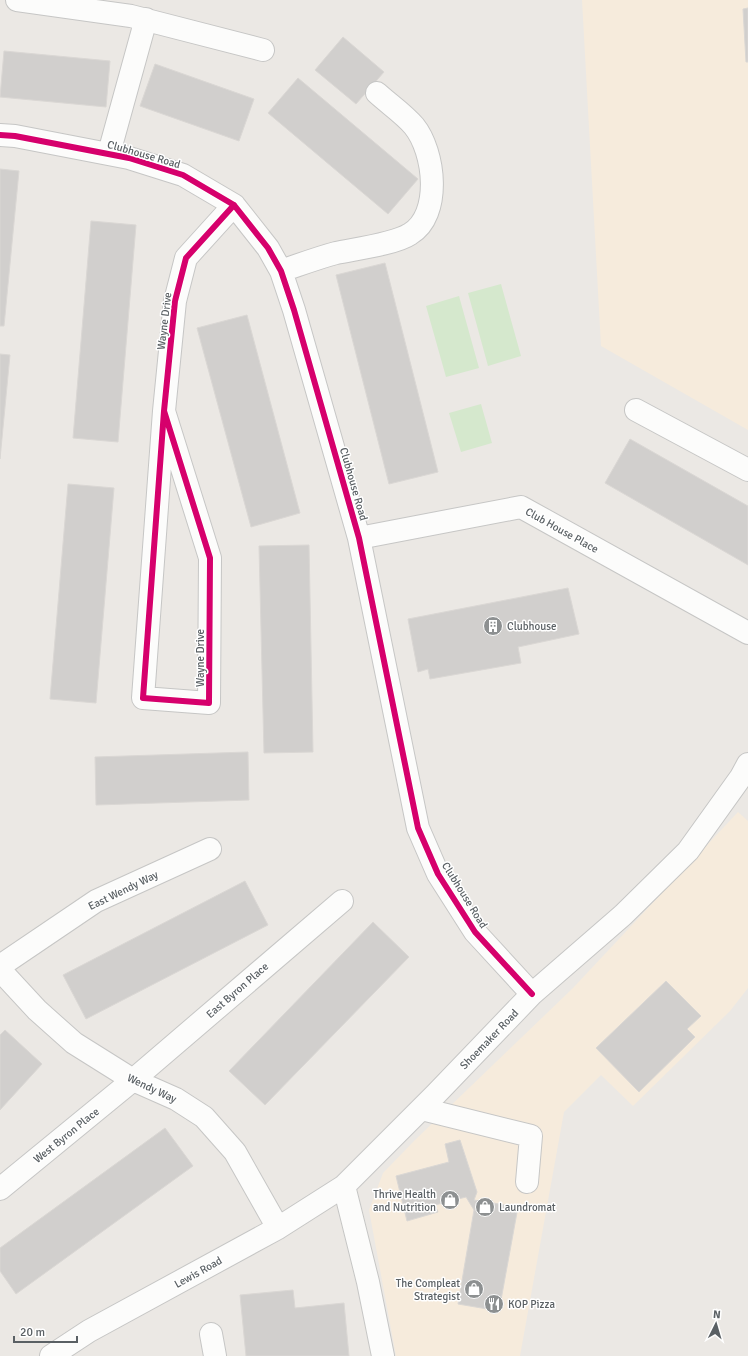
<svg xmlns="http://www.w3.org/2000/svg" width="748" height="1356" viewBox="0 0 748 1356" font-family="Signika,sans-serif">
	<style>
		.commercial { fill: #f6ebdc }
		.green { fill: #d5e8cd }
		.building { fill: #d1cfcd; stroke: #dad7d4 }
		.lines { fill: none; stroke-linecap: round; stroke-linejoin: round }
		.minor-casing { stroke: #c6c6c5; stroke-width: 24 }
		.minor { stroke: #fcfcfb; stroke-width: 22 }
		.cycleway-casing { stroke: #fff; stroke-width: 8 }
		.cycleway { stroke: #d6006c; stroke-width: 6 }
		.labels { text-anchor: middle; stroke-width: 3; stroke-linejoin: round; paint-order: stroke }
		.street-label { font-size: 11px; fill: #5a6064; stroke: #fff }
		.poi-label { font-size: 11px; fill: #5a6064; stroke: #fff; text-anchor: start }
	</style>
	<rect width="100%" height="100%" fill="#ebe8e4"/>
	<path class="commercial" d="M 582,0 L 748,0 L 748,430 L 601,346 Z
		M 738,812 L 748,821 L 748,988 L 730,1011 L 633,1106 L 601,1075 L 564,1112 L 520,1356 L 396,1356 L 369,1210 L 383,1173 L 415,1140 L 573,988 Z"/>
	<path class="green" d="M 501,284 L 521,356 L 488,366 L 468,293 Z
		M 459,296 L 479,368 L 446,377 L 426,306 Z
		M 481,404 L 492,443 L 461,452 L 449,413 Z"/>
	<path class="building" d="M 748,8 L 748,62 L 746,62 L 743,9 Z
		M 343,37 L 384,72 L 356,104 L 315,70 Z
		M 4,51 L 110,61 L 106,107 L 0,97 Z
		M 155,64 L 254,99 L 239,141 L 140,106 Z
		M 298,78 L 418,179 L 388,214 L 268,113 Z
		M 0,169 L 19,171 L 4,326 L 0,326 Z
		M 91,221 L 136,225 L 118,442 L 73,438 Z
		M 385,263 L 438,472 L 389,484 L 336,275 Z
		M 247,315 L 300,513 L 251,527 L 197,328 Z
		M 0,354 L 10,355 L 0,459 Z
		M 630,439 L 748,506 L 748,565 L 605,483 Z
		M 68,484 L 114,488 L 96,703 L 50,699 Z
		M 309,545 L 313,752 L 264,753 L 259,546 Z
		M 568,588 L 579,634 L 518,647 L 521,663 L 430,679 L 428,669 L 418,672 L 408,619 Z
		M 248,752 L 249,800 L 96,805 L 95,757 Z
		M 245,881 L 268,925 L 86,1019 L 63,975 Z
		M 373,922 L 409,957 L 265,1105 L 229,1071 Z
		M 666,981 L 701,1016 L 687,1029 L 695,1037 L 639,1092 L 596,1048 Z
		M 5,1030 L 42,1064 L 0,1110 L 0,1035 Z
		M 165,1128 L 193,1166 L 16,1294 L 0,1271 L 0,1248 Z
		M 460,1140 L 477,1192 L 474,1200 L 518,1207 L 499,1311 L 458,1304 L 474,1210 L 466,1197 L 435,1205 L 438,1212 L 407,1221 L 396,1176 L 449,1162 L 445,1144 Z
		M 293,1290 L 295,1308 L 344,1303 L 349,1356 L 246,1356 L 240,1295 Z"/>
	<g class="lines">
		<defs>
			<path id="minor" d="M 17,0 L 131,16 L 263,50
				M 0,135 L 15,136 L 129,158 L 183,175 L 234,205 L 268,248 L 281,271 L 294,310 L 359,538 L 418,828 L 438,874 L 475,932 L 532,994
				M 109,153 L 146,19
				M 281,271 C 299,265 317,258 336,253 C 355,249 395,244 410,234 C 442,215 435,152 414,126 C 404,114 389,104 377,93
				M 636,410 L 748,470
				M 164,411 L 210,558 L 209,703 L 143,698 L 164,411 L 175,301 L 186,258 L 234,205
				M 359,538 L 521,507 L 748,633
				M 0,966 L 96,901 L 210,849
				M 0,970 L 37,1010 L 74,1043 L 133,1080 L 176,1099 L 204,1117 L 235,1152 L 278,1228
				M 422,1109 L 531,1136 L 527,1182
				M 0,1189 L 133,1080 L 342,901
				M 211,1334 L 215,1356
				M 51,1356 L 89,1331 L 278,1228 L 344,1186
				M 383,1356 L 368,1282 L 344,1186 L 436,1094 L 532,994 L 623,915 L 688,851 L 741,777 L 748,764"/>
		</defs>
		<use href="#minor" class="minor-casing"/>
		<use href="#minor" class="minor"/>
		<defs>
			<path id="cycleway" d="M 0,135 L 15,136 L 129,158 L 183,175 L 234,205 L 268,248 L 281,271 L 294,310 L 359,538 L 418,828 L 438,874 L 475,932 L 532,994
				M 164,411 L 210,558 L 209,703 L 143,698 L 164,411 L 175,301 L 186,258 L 234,205"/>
		</defs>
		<use href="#cycleway" class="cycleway-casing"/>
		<use href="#cycleway" class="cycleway"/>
	</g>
	<defs>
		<symbol id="building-disc" viewBox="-11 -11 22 22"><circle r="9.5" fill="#8d9091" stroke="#fff"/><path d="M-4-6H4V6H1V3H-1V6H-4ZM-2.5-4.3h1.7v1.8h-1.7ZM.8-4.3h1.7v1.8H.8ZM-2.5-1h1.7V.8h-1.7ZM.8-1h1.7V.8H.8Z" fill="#fff"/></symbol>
		<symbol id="shop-disc" viewBox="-11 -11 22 22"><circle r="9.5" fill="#8d9091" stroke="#fff"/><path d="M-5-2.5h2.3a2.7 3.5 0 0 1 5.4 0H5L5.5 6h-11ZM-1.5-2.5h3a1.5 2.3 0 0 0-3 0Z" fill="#fff"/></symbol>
		<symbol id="restaurant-disc" viewBox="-11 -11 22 22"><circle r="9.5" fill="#8d9091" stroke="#fff"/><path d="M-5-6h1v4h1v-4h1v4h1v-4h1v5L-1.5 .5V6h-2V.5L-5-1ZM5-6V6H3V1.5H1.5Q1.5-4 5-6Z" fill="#fff"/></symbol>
	</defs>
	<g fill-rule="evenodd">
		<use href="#building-disc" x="482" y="615" width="22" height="22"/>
		<use href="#shop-disc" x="439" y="1189" width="22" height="22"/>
		<use href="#shop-disc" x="474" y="1196" width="22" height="22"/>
		<use href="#shop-disc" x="463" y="1278" width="22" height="22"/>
		<use href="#restaurant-disc" x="483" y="1293" width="22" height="22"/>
	</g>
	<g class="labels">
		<g class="street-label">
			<text transform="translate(144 154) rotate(16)" y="4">Clubhouse Road</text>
			<text transform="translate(164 321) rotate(-83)" y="4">Wayne Drive</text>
			<text transform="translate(354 484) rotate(74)" y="4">Clubhouse Road</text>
			<text transform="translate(562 530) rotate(29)" y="4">Club House Place</text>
			<text transform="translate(200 658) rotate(-90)" y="4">Wayne Drive</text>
			<text transform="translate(123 890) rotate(-26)" y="4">East Wendy Way</text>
			<text transform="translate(465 895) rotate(58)" y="4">Clubhouse Road</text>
			<text transform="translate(237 990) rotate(-41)" y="4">East Byron Place</text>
			<text transform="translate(489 1039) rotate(-46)" y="4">Shoemaker Road</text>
			<text transform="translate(152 1088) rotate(25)" y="4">Wendy Way</text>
			<text transform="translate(66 1135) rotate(-39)" y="4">West Byron Place</text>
			<text transform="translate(198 1272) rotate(-29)" y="4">Lewis Road</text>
		</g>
		<g class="poi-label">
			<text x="507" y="630">Clubhouse</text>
			<text x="436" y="1198" text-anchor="end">Thrive Health<tspan x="436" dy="13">and Nutrition</tspan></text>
			<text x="499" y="1211">Laundromat</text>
			<text x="460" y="1287" text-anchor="end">The Compleat<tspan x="460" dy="13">Strategist</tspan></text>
			<text x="508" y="1308">KOP Pizza</text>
		</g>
	</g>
	<g transform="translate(716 1324) rotate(5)" stroke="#ffffff" stroke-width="3" paint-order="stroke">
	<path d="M0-3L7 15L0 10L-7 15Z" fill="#5a6064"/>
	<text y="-6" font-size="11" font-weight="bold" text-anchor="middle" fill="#5a6064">N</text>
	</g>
	<path d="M14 1336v6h63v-6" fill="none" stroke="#5a6064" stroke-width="2"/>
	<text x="20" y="1336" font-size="12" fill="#5a6064" stroke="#ffffff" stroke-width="3" paint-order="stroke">20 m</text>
</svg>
